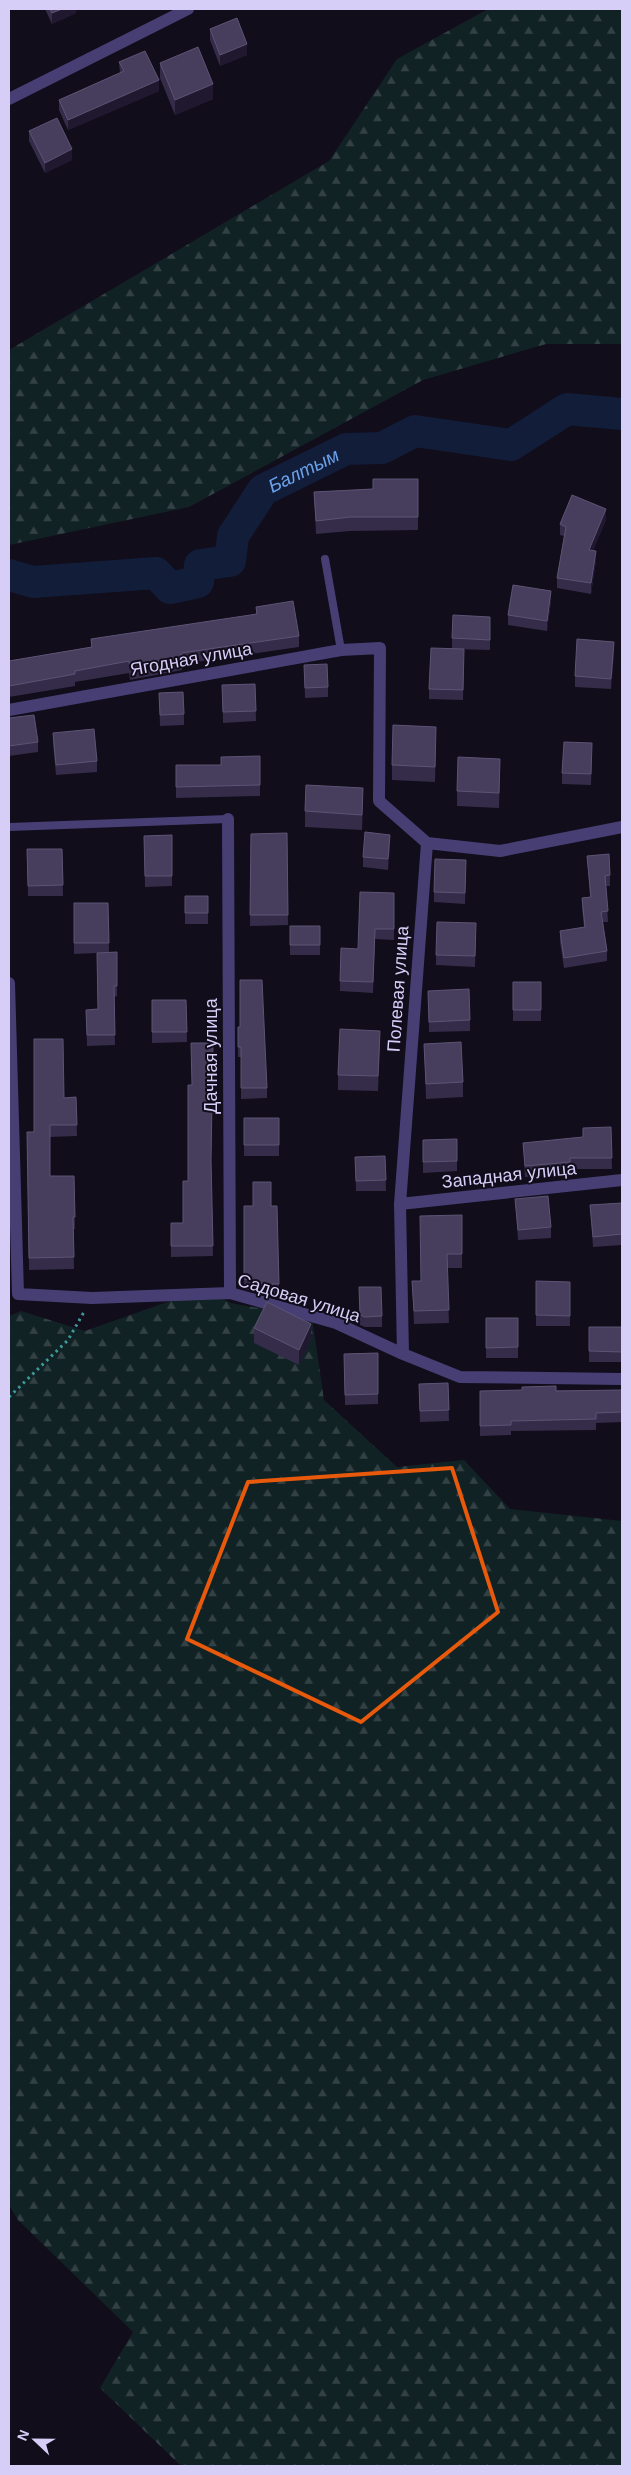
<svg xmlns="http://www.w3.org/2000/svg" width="631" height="2475" viewBox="0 0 631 2475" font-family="Helvetica,sans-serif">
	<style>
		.forest { fill: url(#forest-firs) }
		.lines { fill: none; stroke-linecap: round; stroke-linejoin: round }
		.river { stroke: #121d3a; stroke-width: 32 }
		.path { stroke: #3c999e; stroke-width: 3; stroke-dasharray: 2.5 4; stroke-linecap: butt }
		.service { stroke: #473f74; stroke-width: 8 }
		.minor { stroke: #473f74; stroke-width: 12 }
		.wall { fill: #352c4a }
		.shaded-wall { fill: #1f182f }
		.building { fill: #473e5d; stroke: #5d5475 }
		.marked { fill: none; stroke: #e8590c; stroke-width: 4; stroke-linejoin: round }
		.labels { text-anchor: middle; stroke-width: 4; stroke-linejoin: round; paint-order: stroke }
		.street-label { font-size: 18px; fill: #d7cef8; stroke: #110d1b }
		.water-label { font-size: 19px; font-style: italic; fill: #6aa1ea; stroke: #110d1b }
	</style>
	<defs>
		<pattern id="forest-firs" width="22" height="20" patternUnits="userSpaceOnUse" patternTransform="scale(1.25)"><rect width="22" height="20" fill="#112224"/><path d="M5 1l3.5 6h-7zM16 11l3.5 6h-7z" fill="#334145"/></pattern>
	</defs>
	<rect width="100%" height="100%" fill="#110d1b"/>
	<path class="forest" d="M 488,9 L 622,9 L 622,344 L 546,344 L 423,380 L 189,507 L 9,545 L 9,350 L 329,161 L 397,59 Z
		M 204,1289 L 231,1303 L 312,1318 L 324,1400 L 397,1467 L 464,1460 L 510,1509 L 622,1521 L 622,2466 L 181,2466 L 100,2388 L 133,2332 L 18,2220 L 9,2205 L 9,1316 L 21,1311 L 85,1331 Z"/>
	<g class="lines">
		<path class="river" id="s1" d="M 9,575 L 33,582 L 156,573 L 170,588 L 198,582 L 200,565 L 230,561 L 233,536 L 263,490 L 346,449 L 382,448 L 415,431 L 511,445 L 567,409 L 622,414"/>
		<path class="path" d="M 9,1397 L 68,1340 L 84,1312"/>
		<path class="service" d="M 325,559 L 341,650
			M 9,827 L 228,819"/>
		<path class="minor" d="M 9,99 L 188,9
			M 9,710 L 341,650 L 380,648 L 379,801 L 427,843 L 400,1204 L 403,1354
			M 228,819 L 230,1293
			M 427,843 L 500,851 L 622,827
			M 9,983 L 18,1294 L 92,1298 L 230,1293 L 336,1323 L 403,1354 L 460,1377 L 622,1379
			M 400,1204 L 622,1180"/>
	</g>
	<path class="wall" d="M 45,9 L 76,9 L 76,13 L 52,24 Z
		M 210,29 L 247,55 L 220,66 L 210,40 Z
		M 119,62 L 159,91 L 68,130 L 59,110 L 59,100 L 120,73 Z
		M 160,63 L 213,99 L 175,115 L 160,78 Z
		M 29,131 L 72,160 L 45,173 L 29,141 Z
		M 418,479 L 418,530 L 350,531 L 316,534 L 314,492 L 373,489 Z
		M 606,520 L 593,550 L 596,561 L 591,594 L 557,588 L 557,578 L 564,536 L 560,535 L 560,524 Z
		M 551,601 L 547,631 L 508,625 L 508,615 Z
		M 256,607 L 299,636 L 299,647 L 182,664 L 182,670 L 130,680 L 129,673 L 75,682 L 75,686 L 9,697 L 9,661 L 91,647 L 91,639 L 256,614 Z
		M 490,627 L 490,650 L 452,649 L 452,638 Z
		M 614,653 L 611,689 L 575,687 L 575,676 Z
		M 464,660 L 463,700 L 429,699 L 429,689 Z
		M 304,665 L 328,687 L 328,697 L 305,698 Z
		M 255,684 L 256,721 L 223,723 L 222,685 Z
		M 159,693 L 184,714 L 184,725 L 160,726 Z
		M 9,718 L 38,742 L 38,752 L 9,756 Z
		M 53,733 L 97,761 L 97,772 L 56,775 L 53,743 Z
		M 436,742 L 435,782 L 392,780 L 392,765 Z
		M 592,753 L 591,785 L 562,784 L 562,773 Z
		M 260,756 L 260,796 L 176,798 L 176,765 L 221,765 Z
		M 500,774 L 499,808 L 457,806 L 457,791 Z
		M 363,804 L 362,830 L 305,827 L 305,811 Z
		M 287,833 L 288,925 L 250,926 L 251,834 Z
		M 172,835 L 172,886 L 145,887 L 144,836 Z
		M 390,845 L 388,870 L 363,867 L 363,857 Z
		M 27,849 L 62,849 L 63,896 L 28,896 Z
		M 587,856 L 610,875 L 610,886 L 606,886 L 608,922 L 603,922 L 607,951 L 607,961 L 564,968 L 560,942 L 560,931 L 584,927 L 582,908 L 582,898 L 590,897 Z
		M 466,870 L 465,904 L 434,902 L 434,892 Z
		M 394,893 L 394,940 L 375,939 L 373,993 L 340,991 L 340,981 L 358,949 Z
		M 185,896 L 208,896 L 208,924 L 185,924 Z
		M 74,903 L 108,903 L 109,952 L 117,952 L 117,996 L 114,997 L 115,1045 L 87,1046 L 86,1010 L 98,1009 L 97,953 L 74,954 Z
		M 290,926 L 320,926 L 320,955 L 290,955 Z
		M 476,933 L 475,967 L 436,965 L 436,955 Z
		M 513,982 L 541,982 L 541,1021 L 513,1021 Z
		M 428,991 L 470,1020 L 470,1031 L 429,1032 Z
		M 152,1000 L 186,1000 L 187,1042 L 152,1043 Z
		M 238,1027 L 240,1027 L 267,1088 L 267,1098 L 241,1099 L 241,1057 L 238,1057 Z
		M 424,1044 L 463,1082 L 463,1097 L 426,1099 Z
		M 380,1046 L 378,1091 L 338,1090 L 338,1075 Z
		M 76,1097 L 77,1136 L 50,1137 L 50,1176 L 74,1176 L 75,1229 L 73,1229 L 74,1269 L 29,1270 L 27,1132 L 34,1132 L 64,1098 Z
		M 244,1118 L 279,1118 L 279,1156 L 244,1156 Z
		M 611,1127 L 612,1169 L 570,1169 L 570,1173 L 525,1177 L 523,1143 L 583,1137 Z
		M 423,1140 L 457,1161 L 457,1171 L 423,1173 Z
		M 385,1156 L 386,1191 L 356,1191 L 355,1157 Z
		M 211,1165 L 213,1256 L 171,1257 L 171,1223 L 183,1223 L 188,1181 Z
		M 515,1199 L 551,1227 L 551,1238 L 518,1240 Z
		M 622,1203 L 622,1245 L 593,1247 L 590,1205 Z
		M 244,1206 L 277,1206 L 279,1294 L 264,1294 L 244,1289 Z
		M 462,1215 L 462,1268 L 447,1268 L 449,1323 L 414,1324 L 412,1281 L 421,1281 Z
		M 536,1281 L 570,1282 L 570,1326 L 536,1326 Z
		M 359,1287 L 382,1316 L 382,1327 L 365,1327 L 360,1325 Z
		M 486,1318 L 518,1318 L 518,1358 L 486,1358 Z
		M 589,1327 L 622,1327 L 622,1362 L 589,1362 Z
		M 254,1328 L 311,1339 L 299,1365 L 254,1343 Z
		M 378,1353 L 378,1404 L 345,1405 L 344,1354 Z
		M 448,1383 L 449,1421 L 420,1422 L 419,1384 Z
		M 622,1390 L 622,1422 L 596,1423 L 596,1430 L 511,1431 L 511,1435 L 480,1436 L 480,1391 Z"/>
	<path class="shaded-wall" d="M 62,9 L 76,9 L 76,13 L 52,24 L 52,13 Z
		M 247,44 L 247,55 L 220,66 L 220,55 Z
		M 159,80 L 159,91 L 68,130 L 68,120 Z
		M 213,84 L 213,99 L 175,115 L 175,100 Z
		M 72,149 L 72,160 L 45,173 L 45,163 Z
		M 606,509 L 606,520 L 589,560 L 589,550 Z
		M 596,551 L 596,561 L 591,594 L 591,583 Z
		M 551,591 L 551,601 L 547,631 L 547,621 Z
		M 614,642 L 614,653 L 611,689 L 611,679 Z
		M 436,727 L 436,742 L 435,782 L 435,767 Z
		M 500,759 L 500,774 L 499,808 L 499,793 Z
		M 363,788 L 363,804 L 362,830 L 362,815 Z
		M 390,835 L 390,845 L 388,870 L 388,859 Z
		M 380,1031 L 380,1046 L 378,1091 L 378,1076 Z
		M 311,1324 L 311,1339 L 299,1365 L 299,1350 Z"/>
	<path class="building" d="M 50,9 L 62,9 L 52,13 Z
		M 237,18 L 247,44 L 220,55 L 210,29 Z
		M 198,47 L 213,84 L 175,100 L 160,63 Z
		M 145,51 L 159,80 L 68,120 L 59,100 L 124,71 L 119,62 Z
		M 57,118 L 72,149 L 45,163 L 29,131 Z
		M 373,479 L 418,479 L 418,517 L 350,517 L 316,521 L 314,492 L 373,489 Z
		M 572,495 L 606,509 L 589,550 L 596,551 L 591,583 L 557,578 L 566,527 L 560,524 Z
		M 513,585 L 551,591 L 547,621 L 508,615 Z
		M 293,601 L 299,636 L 181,653 L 182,658 L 130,668 L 129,661 L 75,671 L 75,674 L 9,686 L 9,661 L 92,647 L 91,639 L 257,614 L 256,607 Z
		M 453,615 L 490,617 L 490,640 L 452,638 Z
		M 577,639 L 614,642 L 611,679 L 575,676 Z
		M 431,648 L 464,649 L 463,690 L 429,689 Z
		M 327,664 L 328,687 L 305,688 L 304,665 Z
		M 255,684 L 256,711 L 223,712 L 222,685 Z
		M 183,692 L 184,714 L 160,715 L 159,693 Z
		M 34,715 L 38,742 L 9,746 L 9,718 Z
		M 393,725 L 436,727 L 435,767 L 392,765 Z
		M 94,729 L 97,761 L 56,765 L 53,733 Z
		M 564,742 L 592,743 L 591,774 L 562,773 Z
		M 260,756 L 260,785 L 176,787 L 176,765 L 221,765 L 221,757 Z
		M 458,757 L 500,759 L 499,793 L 457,791 Z
		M 306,785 L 363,788 L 362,815 L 305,811 Z
		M 365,832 L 390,835 L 388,859 L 363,857 Z
		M 287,833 L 288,915 L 250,915 L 251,834 Z
		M 172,835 L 172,876 L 145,876 L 144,836 Z
		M 27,849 L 62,849 L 63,885 L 28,886 Z
		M 609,854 L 610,875 L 605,876 L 608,911 L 601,912 L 607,951 L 564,958 L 560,931 L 585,927 L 582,898 L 591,897 L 587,856 Z
		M 435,859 L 466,860 L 465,893 L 434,892 Z
		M 360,892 L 394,893 L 394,929 L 375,929 L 373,982 L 340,981 L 341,948 L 358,949 Z
		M 185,896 L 208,896 L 208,913 L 185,913 Z
		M 74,903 L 108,903 L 109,943 L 74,943 Z
		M 437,922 L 476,923 L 475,956 L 436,955 Z
		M 290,926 L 320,926 L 320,945 L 290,945 Z
		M 117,952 L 117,986 L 114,986 L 115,1035 L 87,1035 L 86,1010 L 98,1009 L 97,953 Z
		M 240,980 L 262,980 L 267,1088 L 241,1088 L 241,1047 L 238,1047 L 238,1027 L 240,1027 Z
		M 513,982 L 541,982 L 541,1010 L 513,1010 Z
		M 469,989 L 470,1020 L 429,1022 L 428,991 Z
		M 152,1000 L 186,1000 L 187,1032 L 152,1032 Z
		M 340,1029 L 380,1031 L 378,1076 L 338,1075 Z
		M 34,1039 L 63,1039 L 64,1098 L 76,1097 L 77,1125 L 50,1125 L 50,1176 L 74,1176 L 75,1217 L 73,1217 L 74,1257 L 29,1258 L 27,1132 L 34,1132 Z
		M 461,1042 L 463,1082 L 426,1084 L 424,1044 Z
		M 191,1043 L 213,1043 L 211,1160 L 213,1246 L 171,1246 L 171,1223 L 183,1223 L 183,1181 L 188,1181 L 188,1085 L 192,1085 Z
		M 244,1118 L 279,1118 L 279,1145 L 244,1145 Z
		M 611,1127 L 612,1158 L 570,1158 L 570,1162 L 525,1166 L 523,1143 L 583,1137 L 583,1128 Z
		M 457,1139 L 457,1161 L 423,1162 L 423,1140 Z
		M 385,1156 L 386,1180 L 356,1181 L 355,1157 Z
		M 253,1182 L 271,1182 L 271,1206 L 277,1206 L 279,1284 L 264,1284 L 244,1279 L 244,1206 L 253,1206 Z
		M 548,1196 L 551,1227 L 518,1230 L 515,1199 Z
		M 622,1203 L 622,1234 L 593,1237 L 590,1205 Z
		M 462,1215 L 462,1254 L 447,1254 L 449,1310 L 414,1311 L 412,1281 L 421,1281 L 420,1216 Z
		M 536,1281 L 570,1282 L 570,1316 L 536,1315 Z
		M 359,1287 L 381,1287 L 382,1316 L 365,1317 L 360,1315 Z
		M 267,1302 L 311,1324 L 299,1350 L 254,1328 Z
		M 486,1318 L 518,1318 L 518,1347 L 486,1348 Z
		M 589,1327 L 622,1327 L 622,1352 L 589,1351 Z
		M 378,1353 L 378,1394 L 345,1395 L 344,1354 Z
		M 448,1383 L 449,1410 L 420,1411 L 419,1384 Z
		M 556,1386 L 556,1391 L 622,1390 L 622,1412 L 596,1413 L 596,1419 L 511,1421 L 511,1425 L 480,1426 L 480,1391 L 522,1390 L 522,1387 Z"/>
	<path class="marked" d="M 452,1468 L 498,1612 L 361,1722 L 187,1639 L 248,1482 Z"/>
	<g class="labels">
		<g class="street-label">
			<text transform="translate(191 659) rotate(-10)" y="6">Ягодная улица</text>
			<text transform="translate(398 989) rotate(-86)" y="6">Полевая улица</text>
			<text transform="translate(211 1056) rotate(-90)" y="6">Дачная улица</text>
			<text transform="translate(509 1175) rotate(-6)" y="6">Западная улица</text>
			<text transform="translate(299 1298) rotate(17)" y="6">Садовая улица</text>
		</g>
		<g class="water-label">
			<text dy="7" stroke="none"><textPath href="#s1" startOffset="370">Балтым</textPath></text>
		</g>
	</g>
	<rect width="631" height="2475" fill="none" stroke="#d7cef8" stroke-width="20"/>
	<g transform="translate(35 2440) rotate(292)" stroke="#110d1b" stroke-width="4" paint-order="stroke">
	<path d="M0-4L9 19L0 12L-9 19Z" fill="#d7cef8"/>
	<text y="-8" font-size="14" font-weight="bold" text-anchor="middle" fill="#d7cef8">N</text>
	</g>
</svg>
